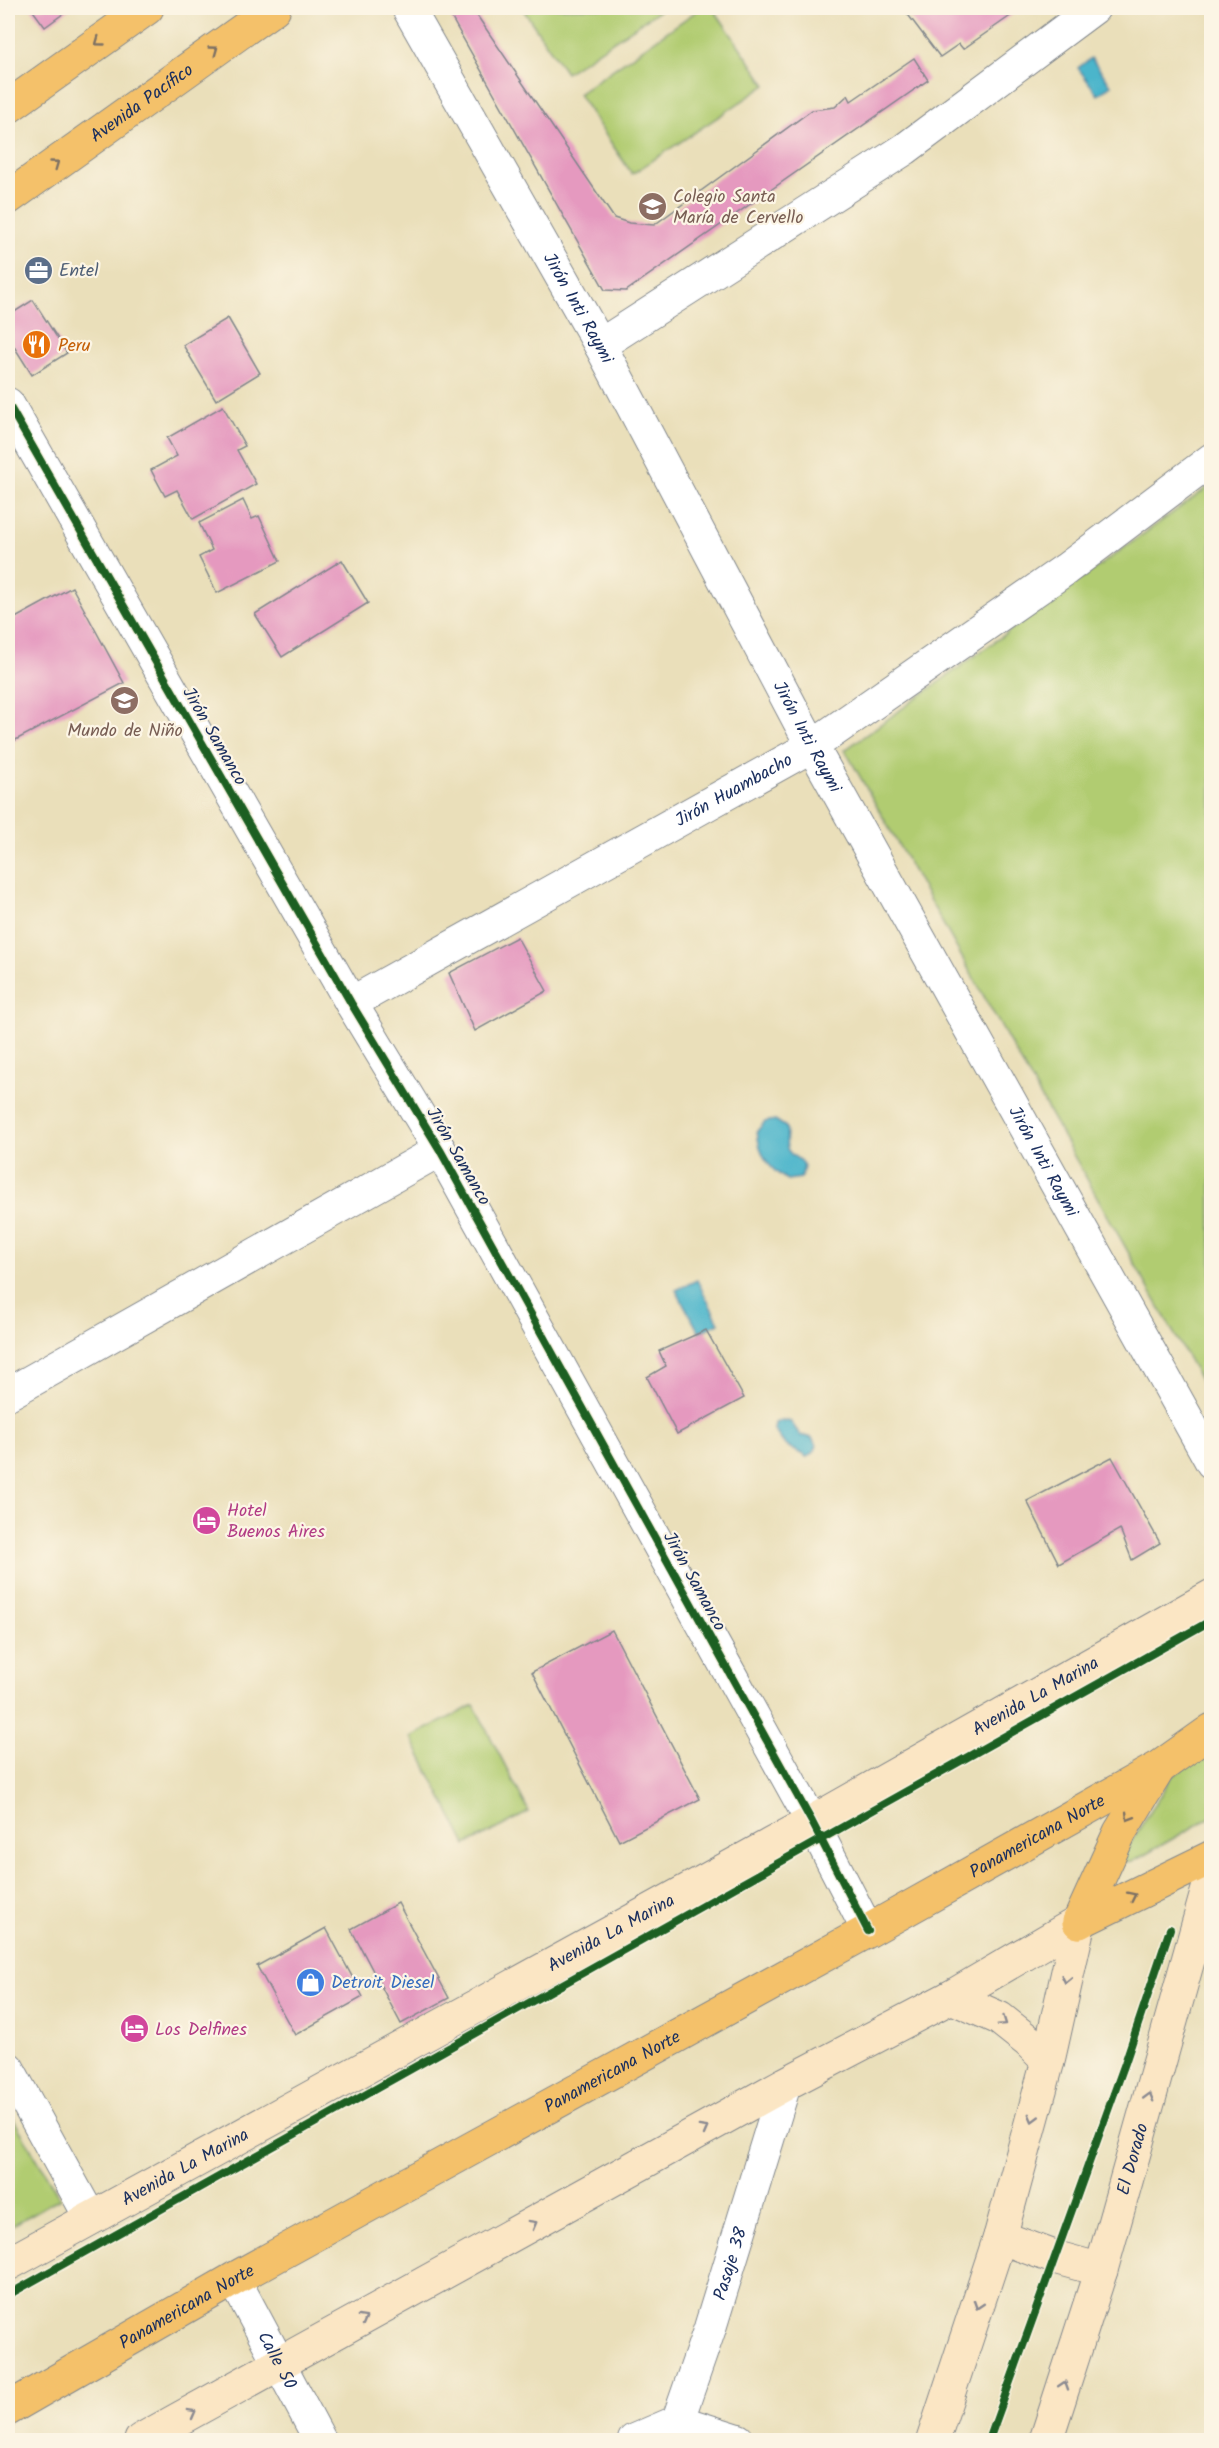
<svg xmlns="http://www.w3.org/2000/svg" width="1219" height="2448" viewBox="0 0 1219 2448" font-family="Kalam,sans-serif">
	<style>
		.green { fill: #b1cc71; stroke: #667e68; stroke-width: 1.5 }
		.water { fill: #4cb5cb; stroke: #347294; stroke-width: 1.5 }
		.building { fill: #e599bf }
		.lines { fill: none; stroke-linecap: round; stroke-linejoin: round }
		.minor-casing { stroke: #82878c; stroke-width: 34 }
		.secondary-casing { stroke: #82878c; stroke-width: 35 }
		.primary-casing { stroke: #82878c; stroke-width: 35 }
		.trunk-casing { stroke: #82878c; stroke-width: 35 }
		.minor { stroke: #fff; stroke-width: 32 }
		.secondary { stroke: #fbe6c4; stroke-width: 33 }
		.primary { stroke: #f4c16b; stroke-width: 33 }
		.trunk { stroke: #f4c16b; stroke-width: 33 }
		.cycleway-casing { stroke: #fcf5e5; stroke-width: 11 }
		.cycleway { stroke: #1b5e20; stroke-width: 8 }
		.oneway { stroke: #7d7164 }
		.oneway2 { stroke: #8b8a91 }
		.labels { text-anchor: middle; stroke-width: 4.5; stroke-linejoin: round; paint-order: stroke }
		.street-label { font-size: 18px; fill: #1b2f5e; stroke: #fcf5e5 }
		.education-label { font-size: 18px; fill: #785e54; stroke: #fcf5e5; text-anchor: start }
		.service-label { font-size: 18px; fill: #4e5e75; stroke: #fcf5e5; text-anchor: start }
		.food-label { font-size: 18px; fill: #c56008; stroke: #fcf5e5; text-anchor: start }
		.hotel-label { font-size: 18px; fill: #b23c85; stroke: #fcf5e5; text-anchor: start }
		.shop-label { font-size: 18px; fill: #366cbe; stroke: #fcf5e5; text-anchor: start }
	</style>
	<rect width="100%" height="100%" fill="#fcf5e5"/>
	<filter id="ink" filterUnits="userSpaceOnUse"><feTurbulence type="fractalNoise" baseFrequency=".0167" numOctaves="2"/><feDisplacementMap in="SourceGraphic" scale="12" xChannelSelector="R" yChannelSelector="G"/><feConvolveMatrix kernelMatrix="1 2 1 2 8 2 1 2 1" color-interpolation-filters="sRGB"/></filter>
	<filter id="wash" filterUnits="userSpaceOnUse"><feTurbulence type="fractalNoise" baseFrequency=".008" numOctaves="4" result="noise"/><feDisplacementMap in="SourceGraphic" scale="24" xChannelSelector="R" yChannelSelector="G"/><feGaussianBlur stdDeviation="1.35" result="paint"/><feColorMatrix in="noise" values="0 0 0 0 0 0 0 0 0 0 0 0 0 0 0 0 0 1.4 0 .05"/><feComposite in="paint" operator="in"/></filter>
	<g filter="url(#wash)">
		<rect width="100%" height="100%" fill="#eadfba"/>
		<path class="green" d="M 522,8 L 663,8 L 566,73 Z
			M 701,8 L 713,8 L 766,85 L 632,174 L 578,94 Z
			M 1211,485 L 1211,1399 L 845,750 Z
			M 474,1705 L 529,1812 L 466,1845 L 411,1737 Z
			M 1211,1750 L 1211,1817 L 1132,1862 L 1123,1863 L 1123,1855 L 1172,1776 Z
			M 8,2110 L 60,2198 L 8,2228 Z"/>
		<path class="water" d="M 1091,58 L 1111,85 L 1098,95 L 1078,68 Z
			M 775,1120 L 786,1127 C 788,1134 785,1141 787,1148 C 790,1157 800,1157 804,1166 L 801,1178 L 787,1180 C 768,1168 759,1154 757,1131 L 765,1122 Z
			M 697,1280 L 719,1323 L 699,1332 L 676,1290 Z
			M 782,1420 L 791,1422 L 800,1435 L 812,1438 L 816,1445 L 813,1453 L 807,1457 L 785,1445 L 774,1430 L 775,1423 Z"/>
		<g id="blocks">
			<path class="building" d="M 31,8 L 71,8 L 45,27 Z
				M 446,8 L 472,8 L 614,218 L 629,223 L 654,225 L 812,110 L 835,107 L 848,95 L 851,101 L 914,58 L 928,80 L 626,291 L 605,290 Z
				M 903,8 L 1017,8 L 1019,10 L 963,49 L 959,44 L 940,57 Z
				M 33,300 L 67,353 L 32,375 L 8,337 L 8,316 Z
				M 228,318 L 260,373 L 216,400 L 183,345 Z
				M 223,406 L 245,446 L 237,450 L 256,484 L 193,519 L 177,490 L 165,496 L 151,470 L 177,456 L 167,438 Z
				M 243,500 L 252,519 L 259,516 L 280,561 L 217,593 L 199,557 L 212,550 L 199,523 Z
				M 342,560 L 368,603 L 282,657 L 255,614 Z
				M 72,587 L 124,683 L 8,744 L 8,622 Z
				M 517,937 L 547,991 L 475,1031 L 449,973 Z
				M 706,1330 L 744,1398 L 677,1434 L 647,1377 L 666,1366 L 659,1351 Z
				M 1112,1457 L 1160,1543 L 1132,1560 L 1120,1529 L 1059,1564 L 1027,1501 Z
				M 612,1630 L 700,1799 L 619,1841 L 532,1672 Z
				M 398,1903 L 449,1998 L 401,2024 L 351,1929 Z
				M 326,1928 L 363,1997 L 295,2035 L 257,1966 Z"/>
		</g>
	</g>
	<g filter="url(#ink)">
		<use href="#blocks" fill-opacity="0" stroke="#82878c" stroke-width="1.5"/>
		<g class="lines">
			<defs>
				<g id="minor">
					<path id="s1" d="M 408,8 L 600,345 L 812,746 L 1212,1463"/>
					<path d="M 600,345 L 905,149 L 1094,8"/>
					<path d="M 8,404 L 351,1003 L 440,1150 L 812,1822 L 868,1931"/>
					<path id="s2" d="M 351,1003 L 812,746 L 1066,569 L 1212,459"/>
					<path d="M 8,1394 L 440,1150"/>
					<path d="M 8,2068 L 90,2217"/>
					<path id="s3" d="M 234,2279 L 320,2440"/>
					<path d="M 634,2440 L 678,2421 L 738,2440"/>
					<path id="s4" d="M 671,2440 L 710,2328 L 785,2084"/>
				</g>
				<g id="secondary">
					<path d="M 951,1997 L 999,2018 L 1028,2041 L 1048,2061"/>
					<path d="M 1000,2237 L 1054,2257 L 1101,2270"/>
					<path id="s5" d="M 8,2264 L 812,1822 L 1212,1596"/>
					<path d="M 141,2440 L 785,2084 L 951,1997 L 1079,1922"/>
					<path d="M 933,2440 L 1000,2237 L 1048,2061 L 1079,1922"/>
					<path id="s6" d="M 1046,2440 L 1101,2270 L 1212,1875"/>
				</g>
				<g id="primary">
					<path d="M 8,107 L 147,8"/>
					<path id="s7" d="M 8,198 L 274,8"/>
				</g>
				<g id="trunk">
					<path d="M 1079,1922 L 1120,1832 L 1159,1768"/>
					<path d="M 1079,1922 L 1212,1857"/>
					<path id="s8" d="M 8,2409 L 234,2279 L 868,1931 L 1160,1767 L 1212,1730"/>
				</g>
			</defs>
			<use href="#minor" class="minor-casing"/>
			<use href="#secondary" class="secondary-casing"/>
			<use href="#primary" class="primary-casing"/>
			<use href="#trunk" class="trunk-casing"/>
			<use href="#minor" class="minor"/>
			<use href="#secondary" class="secondary"/>
			<use href="#primary" class="primary"/>
			<use href="#trunk" class="trunk"/>
			<defs>
				<path id="cycleway" d="M 8,404 L 351,1003 L 440,1150 L 812,1822 L 868,1931
					M 8,2295 L 1212,1620
					M 989,2440 L 1125,2063 L 1170,1929"/>
			</defs>
			<use href="#cycleway" class="cycleway-casing"/>
			<use href="#cycleway" class="cycleway"/>
		</g>
		<defs><path id="oneway-chevron" d="M-2-3.5L2.5 0L-2 3.5" fill="none" stroke-width="1.6" stroke-linecap="round" stroke-linejoin="round" transform="scale(1.5)"/></defs>
		<g class="oneway">
			<use href="#oneway-chevron" transform="translate(99 42) rotate(144)"/>
			<use href="#oneway-chevron" transform="translate(214 50) rotate(-36)"/>
			<use href="#oneway-chevron" transform="translate(55 164) rotate(-36)"/>
			<use href="#oneway-chevron" transform="translate(1129 1817) rotate(121)"/>
			<use href="#oneway-chevron" transform="translate(1132 1896) rotate(-26)"/>
		</g>
		<g class="oneway2">
			<use href="#oneway-chevron" transform="translate(1066 1979) rotate(103)"/>
			<use href="#oneway-chevron" transform="translate(1003 2022) rotate(35)"/>
			<use href="#oneway-chevron" transform="translate(1149 2097) rotate(-74)"/>
			<use href="#oneway-chevron" transform="translate(1033 2118) rotate(105)"/>
			<use href="#oneway-chevron" transform="translate(704 2129) rotate(-29)"/>
			<use href="#oneway-chevron" transform="translate(533 2224) rotate(-29)"/>
			<use href="#oneway-chevron" transform="translate(978 2305) rotate(108)"/>
			<use href="#oneway-chevron" transform="translate(363 2319) rotate(-29)"/>
			<use href="#oneway-chevron" transform="translate(1064 2385) rotate(-72)"/>
			<use href="#oneway-chevron" transform="translate(192 2413) rotate(-29)"/>
		</g>
	</g>
	<defs>
		<symbol id="university-disc" viewBox="-11 -11 22 22"><circle r="9.5" fill="#8d6e63" stroke="#fcf5e5"/><path d="M0-5L7-2L0 1L-7-2ZM-4 1L0 2.5L4 1V4Q0 6-4 4Z" fill="#fff"/></symbol>
		<symbol id="office-disc" viewBox="-11 -11 22 22"><circle r="9.5" fill="#5c6f8a" stroke="#fcf5e5"/><path d="M-6-3h4V-5.5h4V-3h4V5H-6ZM-1-4.5V-3h2v-1.5ZM-6 0V1H6V0Z" fill="#fff"/></symbol>
		<symbol id="restaurant-disc" viewBox="-11 -11 22 22"><circle r="9.5" fill="#e8710a" stroke="#fcf5e5"/><path d="M-5-6h1v4h1v-4h1v4h1v-4h1v5L-1.5 .5V6h-2V.5L-5-1ZM5-6V6H3V1.5H1.5Q1.5-4 5-6Z" fill="#fff"/></symbol>
		<symbol id="hotel-disc" viewBox="-11 -11 22 22"><circle r="9.5" fill="#d1479c" stroke="#fcf5e5"/><path d="M-6-4.5h1.5V1H6V5H4.5V3h-9V5H-6ZM-4 0a1.8 1.8 0 1 1 3.6 0ZM.5 0V-2.5h3Q6-2.5 6 0Z" fill="#fff"/></symbol>
		<symbol id="shop-disc" viewBox="-11 -11 22 22"><circle r="9.5" fill="#3f7fe0" stroke="#fcf5e5"/><path d="M-5-2.5h2.3a2.7 3.5 0 0 1 5.4 0H5L5.5 6h-11ZM-1.5-2.5h3a1.5 2.3 0 0 0-3 0Z" fill="#fff"/></symbol>
	</defs>
	<g fill-rule="evenodd">
		<use href="#university-disc" x="636" y="190" width="33" height="33"/>
		<use href="#office-disc" x="22" y="254" width="33" height="33"/>
		<use href="#restaurant-disc" x="20" y="328" width="33" height="33"/>
		<use href="#university-disc" x="108" y="684" width="33" height="33"/>
		<use href="#hotel-disc" x="190" y="1504" width="33" height="33"/>
		<use href="#shop-disc" x="294" y="1966" width="33" height="33"/>
		<use href="#hotel-disc" x="118" y="2012" width="33" height="33"/>
	</g>
	<g class="labels">
		<g class="street-label">
			<text dy="6" stroke="none"><textPath href="#s7" startOffset="164">Avenida Pacífico</textPath></text>
			<text dy="6" stroke="none"><textPath href="#s1" startOffset="345">Jirón Inti Raymi</textPath></text>
			<text transform="translate(215 736) rotate(60)" y="6">Jirón Samanco</text>
			<text dy="6" stroke="none"><textPath href="#s1" startOffset="831">Jirón Inti Raymi</textPath></text>
			<text dy="6" stroke="none"><textPath href="#s2" startOffset="438">Jirón Huambacho</textPath></text>
			<text transform="translate(459 1156) rotate(60)" y="6">Jirón Samanco</text>
			<text dy="6" stroke="none"><textPath href="#s1" startOffset="1317">Jirón Inti Raymi</textPath></text>
			<text transform="translate(695 1581) rotate(61)" y="6">Jirón Samanco</text>
			<text dy="6" stroke="none"><textPath href="#s5" startOffset="1174">Avenida La Marina</textPath></text>
			<text dy="6" stroke="none"><textPath href="#s8" startOffset="1178">Panamericana Norte</textPath></text>
			<text dy="6" stroke="none"><textPath href="#s5" startOffset="688">Avenida La Marina</textPath></text>
			<text dy="6" stroke="none"><textPath href="#s8" startOffset="692">Panamericana Norte</textPath></text>
			<text dy="6" stroke="none"><textPath href="#s6" startOffset="294">El Dorado</textPath></text>
			<text dy="6" stroke="none"><textPath href="#s5" startOffset="202">Avenida La Marina</textPath></text>
			<text dy="6" stroke="none"><textPath href="#s4" startOffset="186">Pasaje 38</textPath></text>
			<text dy="6" stroke="none"><textPath href="#s8" startOffset="206">Panamericana Norte</textPath></text>
			<text dy="6" stroke="none"><textPath href="#s3" startOffset="92">Calle 50</textPath></text>
		</g>
		<g class="education-label">
			<text x="673" y="202">Colegio Santa<tspan x="673" dy="21">María de Cervello</tspan></text>
			<text x="125" y="736" text-anchor="middle">Mundo de Niño</text>
		</g>
		<g class="service-label">
			<text x="59" y="276">Entel</text>
		</g>
		<g class="food-label">
			<text x="58" y="351">Peru</text>
		</g>
		<g class="hotel-label">
			<text x="227" y="1516">Hotel<tspan x="227" dy="21">Buenos Aires</tspan></text>
			<text x="155" y="2035">Los Delfines</text>
		</g>
		<g class="shop-label">
			<text x="331" y="1988">Detroit Diesel</text>
		</g>
	</g>
	<rect width="1219" height="2448" fill="none" stroke="#fcf5e5" stroke-width="30"/>
</svg>
